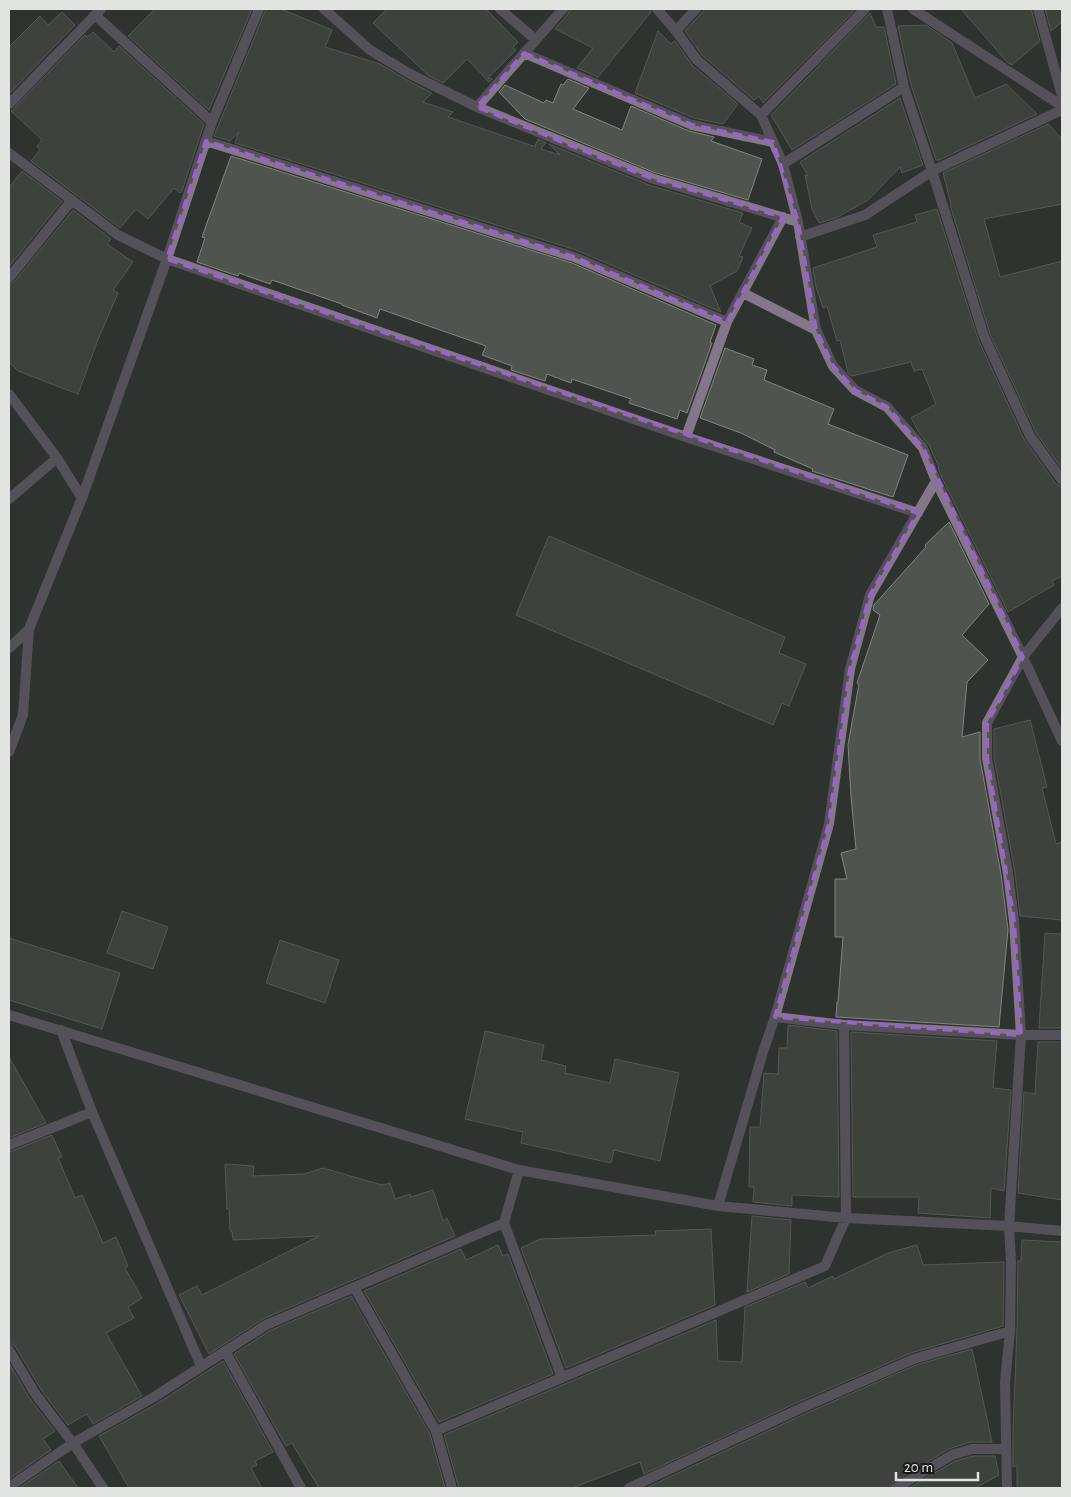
<svg xmlns="http://www.w3.org/2000/svg" width="1071" height="1497" viewBox="0 0 1071 1497" font-family="'Alegreya Sans',sans-serif">
	<style>
		.building { fill: #4f544f; stroke: #818681 }
		.lines { fill: none; stroke-linecap: round; stroke-linejoin: round }
		.minor { stroke: #847789; stroke-width: 10 }
		.tertiary { stroke: #847789; stroke-width: 10 }
		.marked { fill: none; stroke: #9a63ca; stroke-width: 4; stroke-dasharray: 10 6; stroke-linejoin: round }
	</style>
	<rect width="100%" height="100%" fill="#2f332f"/>
	<path class="building" d="M 155,9 L 252,9 L 209,110 L 128,36 Z
		M 266,9 L 281,9 L 332,30 L 325,47 L 380,64 L 407,80 L 432,93 L 423,102 L 453,112 L 448,117 L 536,147 L 535,146 L 538,139 L 546,143 L 541,149 L 560,155 L 549,144 L 649,185 L 743,213 L 739,222 L 752,228 L 739,256 L 743,257 L 737,271 L 710,286 L 721,312 L 576,250 L 235,143 L 239,132 L 230,141 L 214,136 Z
		M 387,9 L 486,9 L 518,42 L 513,47 L 516,50 L 488,78 L 492,79 L 489,82 L 467,59 L 443,83 L 429,76 L 373,23 Z
		M 570,9 L 650,9 L 651,12 L 598,77 L 577,68 L 593,48 L 555,29 L 568,14 Z
		M 705,9 L 856,9 L 763,103 L 759,96 L 754,100 L 702,55 L 685,31 Z
		M 961,9 L 1031,9 L 1040,41 L 1012,65 L 1007,62 Z
		M 1045,9 L 1062,9 L 1062,22 L 1051,31 Z
		M 62,12 L 75,25 L 9,94 L 9,47 L 40,16 L 48,25 Z
		M 870,13 L 876,27 L 884,27 L 896,84 L 792,150 L 771,115 Z
		M 926,25 L 952,43 L 975,98 L 1006,84 L 1037,114 L 939,160 L 936,160 L 911,85 L 898,26 Z
		M 658,31 L 671,44 L 675,41 L 692,65 L 738,104 L 723,124 L 694,118 L 635,93 Z
		M 93,32 L 114,52 L 119,46 L 204,124 L 182,191 L 180,193 L 174,188 L 148,219 L 136,209 L 120,228 L 31,161 L 40,150 L 37,146 L 42,140 L 11,111 L 85,35 L 87,37 Z
		M 568,79 L 589,88 L 573,109 L 622,130 L 631,106 L 689,131 L 714,137 L 711,141 L 762,159 L 748,200 L 653,172 L 525,119 L 499,92 L 505,85 L 544,103 L 546,100 L 553,103 L 561,84 L 563,85 Z
		M 900,98 L 923,165 L 902,173 L 900,167 L 868,200 L 836,218 L 819,223 L 812,209 L 805,175 L 808,176 L 800,162 Z
		M 1048,124 L 1062,139 L 1062,204 L 984,219 L 1000,277 L 1062,261 L 1062,469 L 1036,433 L 990,334 L 950,205 L 951,204 L 943,173 Z
		M 231,156 L 572,263 L 716,325 L 710,342 L 712,343 L 687,413 L 680,410 L 677,419 L 629,403 L 631,399 L 572,379 L 571,383 L 547,374 L 545,381 L 511,370 L 512,366 L 482,355 L 486,346 L 380,309 L 377,318 L 342,305 L 342,304 L 272,280 L 270,284 L 239,273 L 238,276 L 197,262 L 205,238 L 202,237 Z
		M 22,171 L 62,201 L 9,267 L 9,188 Z
		M 937,209 L 978,339 L 1024,439 L 1056,484 L 1062,487 L 1062,576 L 1052,581 L 1054,585 L 1008,612 L 942,478 L 938,467 L 939,467 L 929,445 L 920,434 L 911,418 L 936,404 L 922,369 L 914,371 L 911,362 L 852,376 L 848,373 L 840,340 L 837,341 L 827,306 L 823,308 L 816,287 L 813,268 L 877,247 L 873,235 L 917,222 L 915,215 Z
		M 73,210 L 111,239 L 107,244 L 133,262 L 113,290 L 118,293 L 97,342 L 78,394 L 18,371 L 9,362 L 9,285 L 14,282 Z
		M 725,348 L 754,359 L 752,365 L 767,370 L 764,380 L 834,409 L 828,424 L 908,455 L 893,497 L 812,471 L 813,469 L 774,452 L 775,450 L 741,433 L 700,418 Z
		M 949,522 L 989,604 L 962,635 L 988,660 L 967,682 L 962,737 L 980,732 L 980,759 L 1001,874 L 1008,930 L 999,1027 L 836,1017 L 837,1002 L 838,1002 L 843,937 L 835,937 L 835,879 L 847,879 L 841,853 L 856,849 L 851,796 L 848,745 L 859,684 L 857,683 L 880,615 L 873,610 L 874,605 L 926,547 L 925,545 Z
		M 549,536 L 785,637 L 779,653 L 806,664 L 789,706 L 782,703 L 773,725 L 516,615 Z
		M 1030,720 L 1047,787 L 1042,788 L 1056,844 L 1062,842 L 1062,920 L 1020,916 L 1015,872 L 994,757 L 994,729 Z
		M 122,911 L 168,927 L 153,969 L 107,953 Z
		M 1045,933 L 1062,934 L 1062,1028 L 1039,1028 Z
		M 9,938 L 120,973 L 102,1029 L 9,1000 Z
		M 280,940 L 339,960 L 325,1003 L 266,983 Z
		M 788,1025 L 837,1031 L 839,1197 L 792,1195 L 792,1206 L 753,1202 L 754,1187 L 749,1187 L 750,1127 L 760,1127 L 764,1073 L 778,1074 L 779,1048 L 787,1048 Z
		M 485,1031 L 544,1045 L 541,1060 L 566,1066 L 565,1073 L 610,1083 L 615,1059 L 679,1073 L 660,1161 L 614,1150 L 611,1163 L 521,1143 L 523,1132 L 465,1119 Z
		M 851,1032 L 997,1041 L 993,1088 L 1011,1090 L 1004,1191 L 991,1188 L 990,1218 L 918,1213 L 919,1197 L 853,1197 Z
		M 1038,1042 L 1062,1042 L 1062,1200 L 1018,1193 L 1024,1092 L 1035,1094 Z
		M 9,1057 L 46,1123 L 9,1138 Z
		M 52,1135 L 62,1157 L 58,1158 L 75,1198 L 82,1195 L 103,1243 L 116,1237 L 128,1266 L 125,1268 L 142,1298 L 128,1307 L 134,1318 L 106,1333 L 142,1396 L 93,1424 L 87,1414 L 68,1425 L 42,1391 L 15,1346 L 9,1343 L 9,1152 Z
		M 225,1164 L 254,1166 L 253,1176 L 304,1174 L 323,1168 L 382,1185 L 390,1183 L 395,1199 L 410,1194 L 411,1197 L 433,1190 L 443,1221 L 447,1218 L 455,1236 L 263,1319 L 209,1354 L 179,1295 L 197,1286 L 202,1295 L 319,1236 L 233,1240 L 232,1231 L 230,1231 L 229,1209 L 227,1209 Z
		M 752,1216 L 791,1220 L 789,1274 L 747,1292 Z
		M 711,1229 L 715,1305 L 566,1368 L 521,1248 L 540,1239 L 656,1235 L 655,1231 Z
		M 1022,1240 L 1062,1242 L 1062,1488 L 1017,1488 L 1017,1465 L 1013,1467 L 1013,1431 L 1017,1329 L 1018,1261 L 1021,1261 Z
		M 498,1245 L 503,1256 L 508,1254 L 553,1374 L 439,1422 L 364,1291 L 461,1249 L 466,1260 Z
		M 917,1245 L 923,1265 L 1004,1262 L 1003,1326 L 911,1353 L 794,1404 L 644,1474 L 640,1462 L 572,1488 L 459,1488 L 444,1435 L 716,1320 L 718,1361 L 742,1362 L 745,1307 L 805,1282 L 808,1288 L 833,1276 L 834,1279 L 888,1253 Z
		M 351,1296 L 430,1434 L 445,1488 L 319,1488 L 292,1443 L 286,1446 L 234,1354 L 269,1331 Z
		M 972,1349 L 992,1442 L 970,1442 L 949,1449 L 893,1482 L 889,1488 L 648,1488 L 648,1487 L 800,1416 L 916,1365 Z
		M 223,1361 L 273,1452 L 255,1461 L 257,1465 L 251,1468 L 262,1488 L 129,1488 L 99,1436 L 158,1403 Z
		M 9,1363 L 30,1399 L 55,1431 L 43,1439 L 51,1450 L 9,1479 Z
		M 973,1456 L 995,1456 L 999,1475 L 975,1488 L 909,1488 L 955,1461 Z
		M 59,1461 L 78,1488 L 19,1488 Z"/>
	<g class="lines">
		<path class="minor" d="M 324,9 L 370,50 L 410,74 L 477,107 L 651,178 L 798,222
			M 500,9 L 536,40
			M 657,9 L 676,31 L 697,60 L 761,115 L 783,164 L 798,222 L 816,330 L 833,366 L 855,390 L 887,407 L 923,448 L 936,481 L 1023,657 L 1062,741
			M 887,9 L 904,87 L 932,171 L 984,336 L 1030,436 L 1062,480
			M 913,9 L 1062,106
			M 1038,9 L 1062,96
			M 95,15 L 212,122
			M 676,31 L 696,9
			M 524,53 L 692,125 L 773,142
			M 477,107 L 563,9
			M 761,115 L 865,9
			M 206,141 L 574,257 L 727,322
			M 9,153 L 118,235 L 167,259 L 686,437 L 918,513
			M 783,164 L 904,87
			M 800,237 L 865,215 L 932,171 L 1062,110
			M 9,278 L 72,200
			M 743,293 L 816,330
			M 9,394 L 57,458 L 82,498
			M 686,437 L 727,322 L 783,217
			M 9,499 L 57,458
			M 9,648 L 29,629
			M 9,752 L 23,715 L 29,629 L 82,498 L 167,259 L 212,122 L 259,9
			M 9,1015 L 519,1170 L 718,1206 L 846,1218 L 1009,1226 L 1062,1231
			M 775,1017 L 844,1025 L 1021,1035 L 1062,1035
			M 61,1030 L 92,1112 L 201,1366
			M 9,1145 L 92,1112
			M 718,1206 L 763,1052 L 775,1017 L 829,824 L 850,669 L 870,595 L 936,481
			M 504,1223 L 562,1378
			M 354,1287 L 436,1431
			M 9,1350 L 36,1395 L 73,1443 L 103,1488
			M 225,1351 L 301,1488
			M 9,1487 L 73,1443 L 154,1397 L 266,1325 L 504,1223 L 519,1170
			M 452,1488 L 436,1431 L 825,1266 L 846,1218 L 844,1025
			M 629,1488 L 797,1410 L 914,1359 L 1010,1331
			M 896,1488 L 952,1455 L 972,1449 L 1006,1449
			M 1007,1488 L 1005,1382 L 1010,1331 L 1011,1262 L 1009,1226 L 1021,1035 L 1014,921 L 1008,873 L 987,758 L 987,723 L 1023,657 L 1062,608"/>
		<path class="tertiary" d="M 9,104 L 101,9"/>
	</g>
	<path d="M0 0H1071V1497H0ZM 524,53 L 692,125 L 773,142 L 798,222 L 816,330 L 833,366 L 855,390 L 887,407 L 923,448 L 1023,657 L 987,723 L 987,758 L 1014,921 L 1021,1035 L 775,1017 L 829,824 L 850,669 L 870,595 L 918,513 L 167,259 L 206,141 L 574,257 L 727,322 L 783,217 L 651,178 L 477,107 Z" fill="#2f332f" fill-opacity=".55" fill-rule="evenodd"/>
	<path class="marked" d="M 524,53 L 692,125 L 773,142 L 798,222 L 816,330 L 833,366 L 855,390 L 887,407 L 923,448 L 1023,657 L 987,723 L 987,758 L 1014,921 L 1021,1035 L 775,1017 L 829,824 L 850,669 L 870,595 L 918,513 L 167,259 L 206,141 L 574,257 L 727,322 L 783,217 L 651,178 L 477,107 Z"/>
	<rect width="1071" height="1497" fill="none" stroke="#e2e4e2" stroke-width="20"/>
	<path d="M896 1472v8h82v-8" fill="none" stroke="#e2e4e2" stroke-width="2.5"/>
	<text x="904" y="1472" font-size="15" fill="#e2e4e2" stroke="#181a18" stroke-width="4" paint-order="stroke">20 m</text>
</svg>
